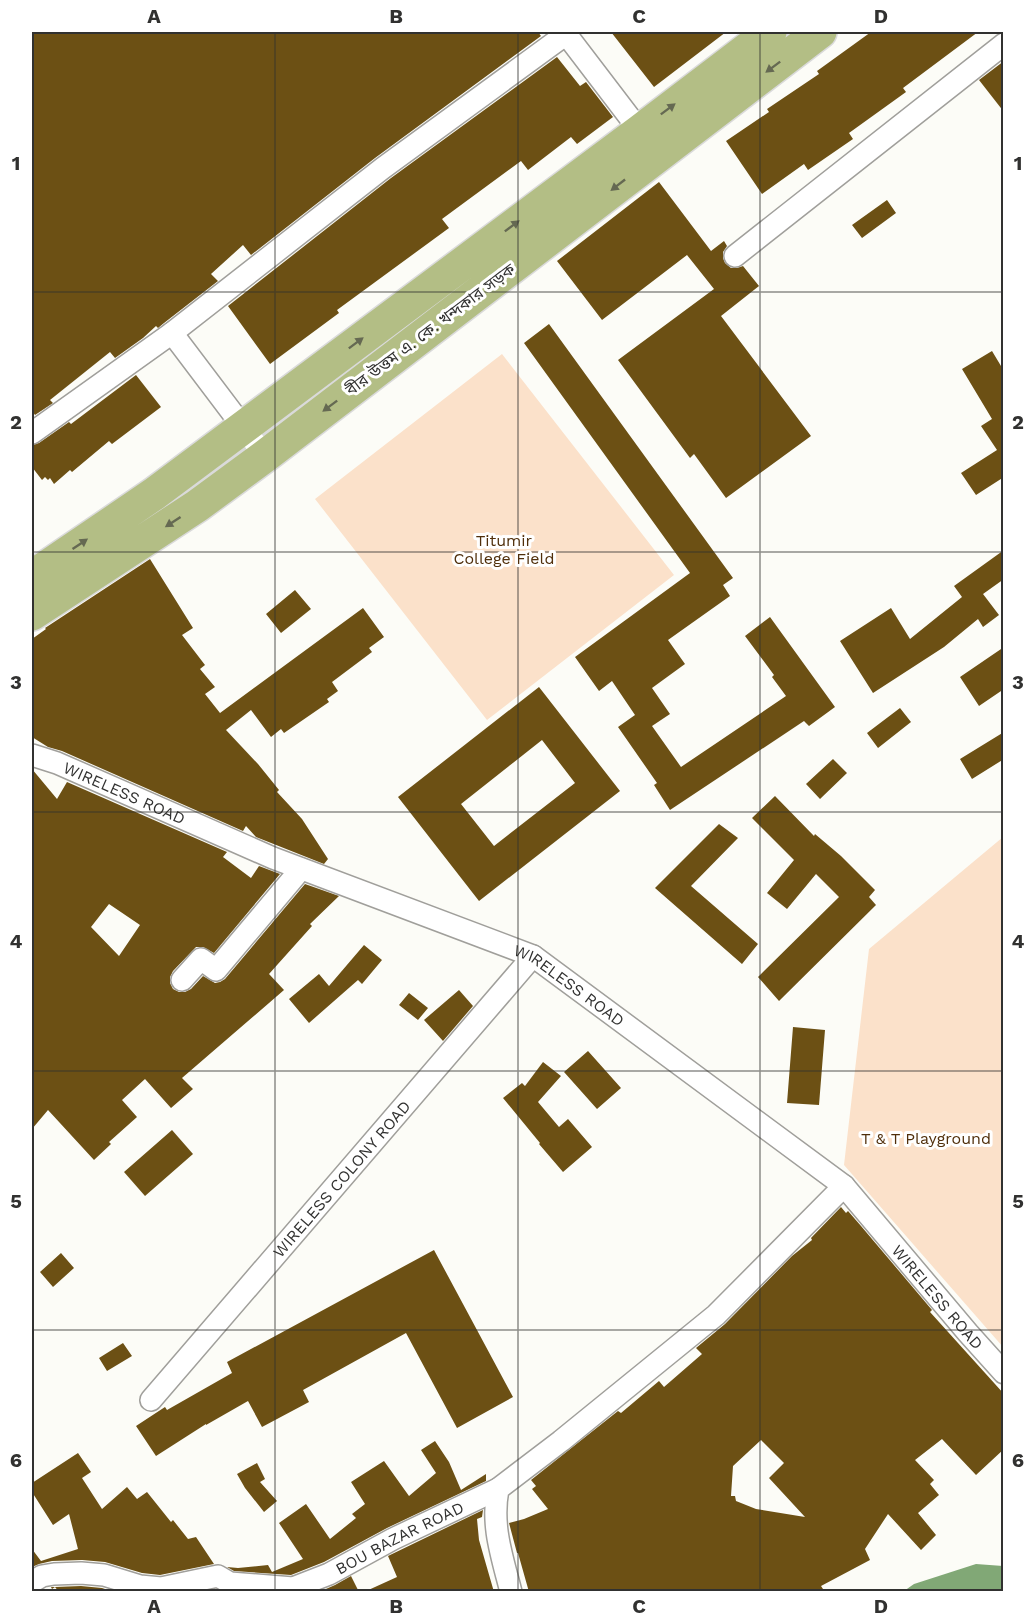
<svg xmlns="http://www.w3.org/2000/svg" width="1035" height="1623" viewBox="0 0 1035 1623" font-family="'Work Sans','Noto Sans Bengali',sans-serif">
	<style>
		.green { fill: #fbe1ca }
		.water { fill: #81a876 }
		.building { fill: #6c5014; fill-rule: evenodd }
		.lines { fill: none; stroke-linecap: round; stroke-linejoin: round }
		.minor-casing { stroke: #a09f9b; stroke-width: 24 }
		.primary-casing { stroke: #dadada; stroke-width: 36 }
		.minor { stroke: #fff; stroke-width: 21 }
		.primary { stroke: #b3be85; stroke-width: 33 }
		.oneway { fill: #656952 }
		.grid { fill: none; stroke: #313130; stroke-width: 1.5; stroke-opacity: 0.55 }
		.labels { text-anchor: middle; stroke-width: 6; stroke-linejoin: round; paint-order: stroke }
		.street-label { font-size: 16px; fill: #313130; stroke: #fff }
		.park-label { font-size: 16px; fill: #502f0b; stroke: #fff }
		.neatline { fill: none; stroke: #313130; stroke-width: 2 }
		.grid-label { font-size: 20px; text-anchor: middle; font-weight: bold; fill: #313130 }
	</style>
	<rect width="100%" height="100%" fill="#fcfcf7"/>
	<path class="green" d="M 502,354 L 674,575 L 487,720 L 315,499 Z
		M 1003,837 L 1003,1347 L 844,1165 L 869,949 Z"/>
	<path class="water" d="M 976,1564 L 1003,1566 L 1003,1591 L 904,1591 L 914,1584 Z"/>
	<path class="building" d="M 32,32 L 538,32 L 541,36 L 375,158 L 251,255 L 243,245 L 211,274 L 218,281 L 164,323 L 158,328 L 156,326 L 143,338 L 115,358 L 110,352 L 50,400 L 53,403 L 35,415 L 32,411 Z
		M 611,32 L 726,32 L 654,87 Z
		M 871,32 L 978,32 L 903,88 L 906,92 L 849,133 L 853,139 L 808,170 L 804,164 L 762,194 L 726,141 L 769,112 L 767,109 L 819,74 L 817,71 Z
		M 557,57 L 580,86 L 586,82 L 613,117 L 577,144 L 571,137 L 528,170 L 521,161 L 442,219 L 449,228 L 337,310 L 339,313 L 270,364 L 228,306 L 391,178 Z
		M 1004,61 L 1004,112 L 979,80 Z
		M 659,182 L 711,251 L 724,241 L 727,246 L 723,252 L 723,258 L 725,263 L 731,268 L 737,268 L 743,266 L 759,286 L 721,316 L 811,436 L 726,498 L 694,454 L 690,458 L 618,360 L 714,289 L 687,255 L 602,320 L 557,261 Z
		M 887,200 L 896,213 L 862,238 L 852,225 Z
		M 549,324 L 733,578 L 723,585 L 730,596 L 668,640 L 685,664 L 652,688 L 670,714 L 652,726 L 681,767 L 786,696 L 772,677 L 774,675 L 745,636 L 770,617 L 835,707 L 809,726 L 804,721 L 670,810 L 654,785 L 657,783 L 618,727 L 635,715 L 612,681 L 599,691 L 575,657 L 690,573 L 524,343 Z
		M 992,351 L 1004,371 L 1004,477 L 976,495 L 961,473 L 997,450 L 981,426 L 992,419 L 962,369 Z
		M 136,375 L 161,407 L 112,444 L 109,441 L 72,472 L 70,470 L 54,484 L 50,478 L 48,480 L 45,477 L 42,480 L 32,467 L 32,445 L 39,443 L 69,422 L 71,424 Z
		M 1004,550 L 1004,579 L 983,594 L 999,615 L 983,627 L 978,619 L 944,647 L 873,693 L 840,641 L 891,608 L 910,639 L 962,597 L 954,586 Z
		M 150,559 L 193,628 L 182,635 L 205,665 L 200,669 L 215,687 L 205,694 L 220,713 L 363,608 L 384,637 L 369,648 L 372,652 L 332,682 L 338,691 L 327,699 L 329,702 L 284,733 L 281,729 L 271,737 L 251,710 L 226,730 L 258,764 L 279,790 L 277,792 L 302,819 L 328,859 L 324,864 L 256,837 L 246,826 L 243,831 L 62,751 L 48,747 L 32,737 L 32,639 L 46,629 L 45,628 Z
		M 295,590 L 311,609 L 281,633 L 266,614 Z
		M 1004,647 L 1004,689 L 979,706 L 960,677 Z
		M 539,687 L 620,791 L 479,901 L 398,797 ZM 542,740 L 575,783 L 494,846 L 461,804 Z
		M 900,708 L 911,722 L 878,748 L 867,733 Z
		M 1004,732 L 1004,759 L 972,779 L 960,759 Z
		M 833,759 L 847,773 L 820,799 L 806,784 Z
		M 32,769 L 57,799 L 67,782 L 227,852 L 223,857 L 251,878 L 259,866 L 280,874 L 214,953 L 203,947 L 196,947 L 173,971 L 170,977 L 170,983 L 173,989 L 179,992 L 185,992 L 191,989 L 203,976 L 215,983 L 220,982 L 225,979 L 305,884 L 339,896 L 310,924 L 312,926 L 269,974 L 284,990 L 182,1078 L 193,1089 L 171,1108 L 145,1079 L 122,1100 L 137,1117 L 109,1142 L 111,1144 L 94,1160 L 48,1110 L 32,1129 ZM 109,904 L 140,925 L 119,956 L 91,927 Z
		M 775,796 L 814,836 L 815,834 L 841,856 L 875,890 L 869,897 L 876,905 L 779,1001 L 758,977 L 839,897 L 816,874 L 787,909 L 767,893 L 794,860 L 752,818 Z
		M 719,824 L 738,838 L 691,886 L 758,944 L 742,964 L 655,888 Z
		M 364,945 L 382,960 L 362,984 L 358,980 L 309,1023 L 289,999 L 319,974 L 329,986 Z
		M 459,990 L 473,1006 L 443,1041 L 424,1020 Z
		M 409,993 L 428,1008 L 418,1020 L 399,1005 Z
		M 793,1027 L 825,1030 L 819,1105 L 787,1103 Z
		M 588,1051 L 621,1088 L 597,1109 L 564,1072 Z
		M 543,1062 L 561,1076 L 538,1102 L 559,1127 L 568,1119 L 592,1147 L 563,1172 L 539,1144 L 540,1143 L 503,1098 L 522,1083 L 525,1086 Z
		M 172,1130 L 193,1154 L 145,1196 L 124,1172 Z
		M 841,1207 L 846,1213 L 848,1211 L 861,1226 L 932,1310 L 930,1312 L 1004,1394 L 1004,1449 L 976,1475 L 942,1439 L 915,1460 L 934,1480 L 930,1484 L 939,1495 L 918,1513 L 936,1535 L 921,1550 L 888,1514 L 865,1549 L 870,1560 L 821,1586 L 825,1592 L 529,1592 L 518,1553 L 517,1553 L 509,1523 L 524,1519 L 548,1509 L 532,1489 L 536,1486 L 531,1480 L 618,1411 L 621,1413 L 659,1381 L 664,1387 L 702,1354 L 696,1348 L 725,1324 L 792,1256 L 812,1240 L 811,1238 ZM 761,1440 L 784,1463 L 769,1478 L 805,1517 L 756,1509 L 736,1501 L 735,1496 L 731,1496 L 733,1466 Z
		M 434,1250 L 513,1397 L 457,1428 L 406,1333 L 303,1390 L 309,1402 L 262,1427 L 248,1401 L 206,1425 L 206,1424 L 156,1456 L 136,1426 L 165,1407 L 167,1410 L 232,1373 L 227,1362 Z
		M 61,1253 L 74,1268 L 53,1287 L 40,1272 Z
		M 123,1343 L 132,1356 L 107,1371 L 99,1358 Z
		M 435,1441 L 449,1462 L 461,1490 L 486,1474 L 486,1481 L 387,1528 L 324,1562 L 291,1575 L 234,1571 L 227,1567 L 238,1568 L 268,1565 L 272,1572 L 303,1559 L 279,1523 L 306,1504 L 330,1539 L 356,1518 L 352,1514 L 365,1504 L 351,1482 L 384,1461 L 409,1496 L 436,1473 L 421,1450 Z
		M 78,1453 L 91,1472 L 82,1478 L 102,1509 L 127,1487 L 137,1499 L 147,1492 L 171,1522 L 173,1520 L 188,1539 L 196,1537 L 214,1564 L 160,1575 L 142,1573 L 105,1562 L 82,1560 L 52,1561 L 39,1564 L 32,1567 L 32,1549 L 41,1561 L 78,1549 L 69,1514 L 53,1525 L 32,1492 L 32,1483 Z
		M 257,1463 L 265,1479 L 260,1482 L 277,1501 L 264,1512 L 245,1488 L 237,1474 Z
		M 483,1510 L 482,1517 L 477,1519 L 479,1540 L 494,1592 L 364,1592 L 397,1577 L 388,1556 Z
		M 351,1576 L 359,1592 L 319,1592 L 335,1585 Z
		M 81,1586 L 102,1588 L 114,1592 L 59,1592 L 55,1587 L 52,1589 L 51,1587 L 55,1587 Z"/>
	<g class="lines">
		<defs>
			<g id="minor">
				<path d="M 566,34 L 640,131"/>
				<path d="M 735,256 L 1004,44"/>
				<path d="M 172,333 L 265,456"/>
				<path d="M 32,433 L 172,333 L 383,168 L 569,32"/>
				<path id="s1" d="M 32,755 L 57,763 L 273,858 L 533,956 L 844,1186 L 968,1333 L 1004,1373"/>
				<path d="M 182,980 L 201,959 L 216,970 L 301,869"/>
				<path id="s2" d="M 151,1400 L 533,956"/>
				<path id="s3" d="M 32,1582 L 42,1576 L 54,1574 L 81,1573 L 104,1575 L 140,1586 L 161,1588 L 218,1576 L 230,1583 L 293,1588 L 329,1574 L 393,1539 L 498,1489"/>
				<path d="M 511,1592 C 502,1556 491,1526 498,1489 L 561,1441 L 716,1315 L 844,1186"/>
			</g>
			<path id="primary" d="M 32,577 L 154,494 L 640,131 L 770,32
				M 32,614 L 197,506 L 265,456 L 820,32"/>
		</defs>
		<use href="#minor" class="minor-casing"/>
		<use href="#primary" class="primary-casing"/>
		<use href="#minor" class="minor"/>
		<use href="#primary" class="primary"/>
	</g>
	<defs><path id="oneway-solid" d="M-6-.8H1V-3.2L6.5 0L1 3.2V.8H-6Z" transform="scale(1.5)"/></defs>
	<g class="oneway">
		<use href="#oneway-solid" transform="translate(773 67) rotate(143)"/>
		<use href="#oneway-solid" transform="translate(668 109) rotate(-37)"/>
		<use href="#oneway-solid" transform="translate(618 185) rotate(142)"/>
		<use href="#oneway-solid" transform="translate(512 226) rotate(-37)"/>
		<use href="#oneway-solid" transform="translate(356 343) rotate(-37)"/>
		<use href="#oneway-solid" transform="translate(330 406) rotate(143)"/>
		<use href="#oneway-solid" transform="translate(173 522) rotate(147)"/>
		<use href="#oneway-solid" transform="translate(80 544) rotate(-34)"/>
	</g>
	<path class="grid" d="M 275,32 L 275,1592M 518,32 L 518,1592M 760,32 L 760,1592M 32,292 L 1004,292M 32,552 L 1004,552M 32,812 L 1004,812M 32,1071 L 1004,1071M 32,1330 L 1004,1330"/>
	<g class="labels">
		<g class="street-label">
			<text transform="translate(430 329) rotate(-37)" y="6">বীর উত্তম এ. কে. খন্দকার সড়ক</text>
			<text dy="6" stroke="none"><textPath href="#s1" startOffset="100">WIRELESS ROAD</textPath></text>
			<text dy="6" stroke="none"><textPath href="#s1" startOffset="586">WIRELESS ROAD</textPath></text>
			<text dy="6" stroke="none"><textPath href="#s2" startOffset="292">WIRELESS COLONY ROAD</textPath></text>
			<text dy="6" stroke="none"><textPath href="#s1" startOffset="1072">WIRELESS ROAD</textPath></text>
			<text dy="6" stroke="none"><textPath href="#s3" startOffset="386">BOU BAZAR ROAD</textPath></text>
		</g>
		<g class="park-label">
			<text x="504" y="546">Titumir<tspan x="504" dy="18">College Field</tspan></text>
			<text x="926" y="1144">T &amp; T Playground</text>
		</g>
	</g>
	<rect width="1035" height="1623" fill="none" stroke="#ffffff" stroke-width="66"/>
	<rect x="33" y="33" width="969" height="1557" class="neatline"/>
	<g class="grid-label">
		<text x="154" y="23">A</text>
		<text x="396" y="23">B</text>
		<text x="639" y="23">C</text>
		<text x="881" y="23">D</text>
		<text x="16" y="170">1</text>
		<text x="1018" y="170">1</text>
		<text x="16" y="429">2</text>
		<text x="1018" y="429">2</text>
		<text x="16" y="689">3</text>
		<text x="1018" y="689">3</text>
		<text x="16" y="948">4</text>
		<text x="1018" y="948">4</text>
		<text x="16" y="1208">5</text>
		<text x="1018" y="1208">5</text>
		<text x="16" y="1467">6</text>
		<text x="1018" y="1467">6</text>
		<text x="154" y="1613">A</text>
		<text x="396" y="1613">B</text>
		<text x="639" y="1613">C</text>
		<text x="881" y="1613">D</text>
	</g>
</svg>
